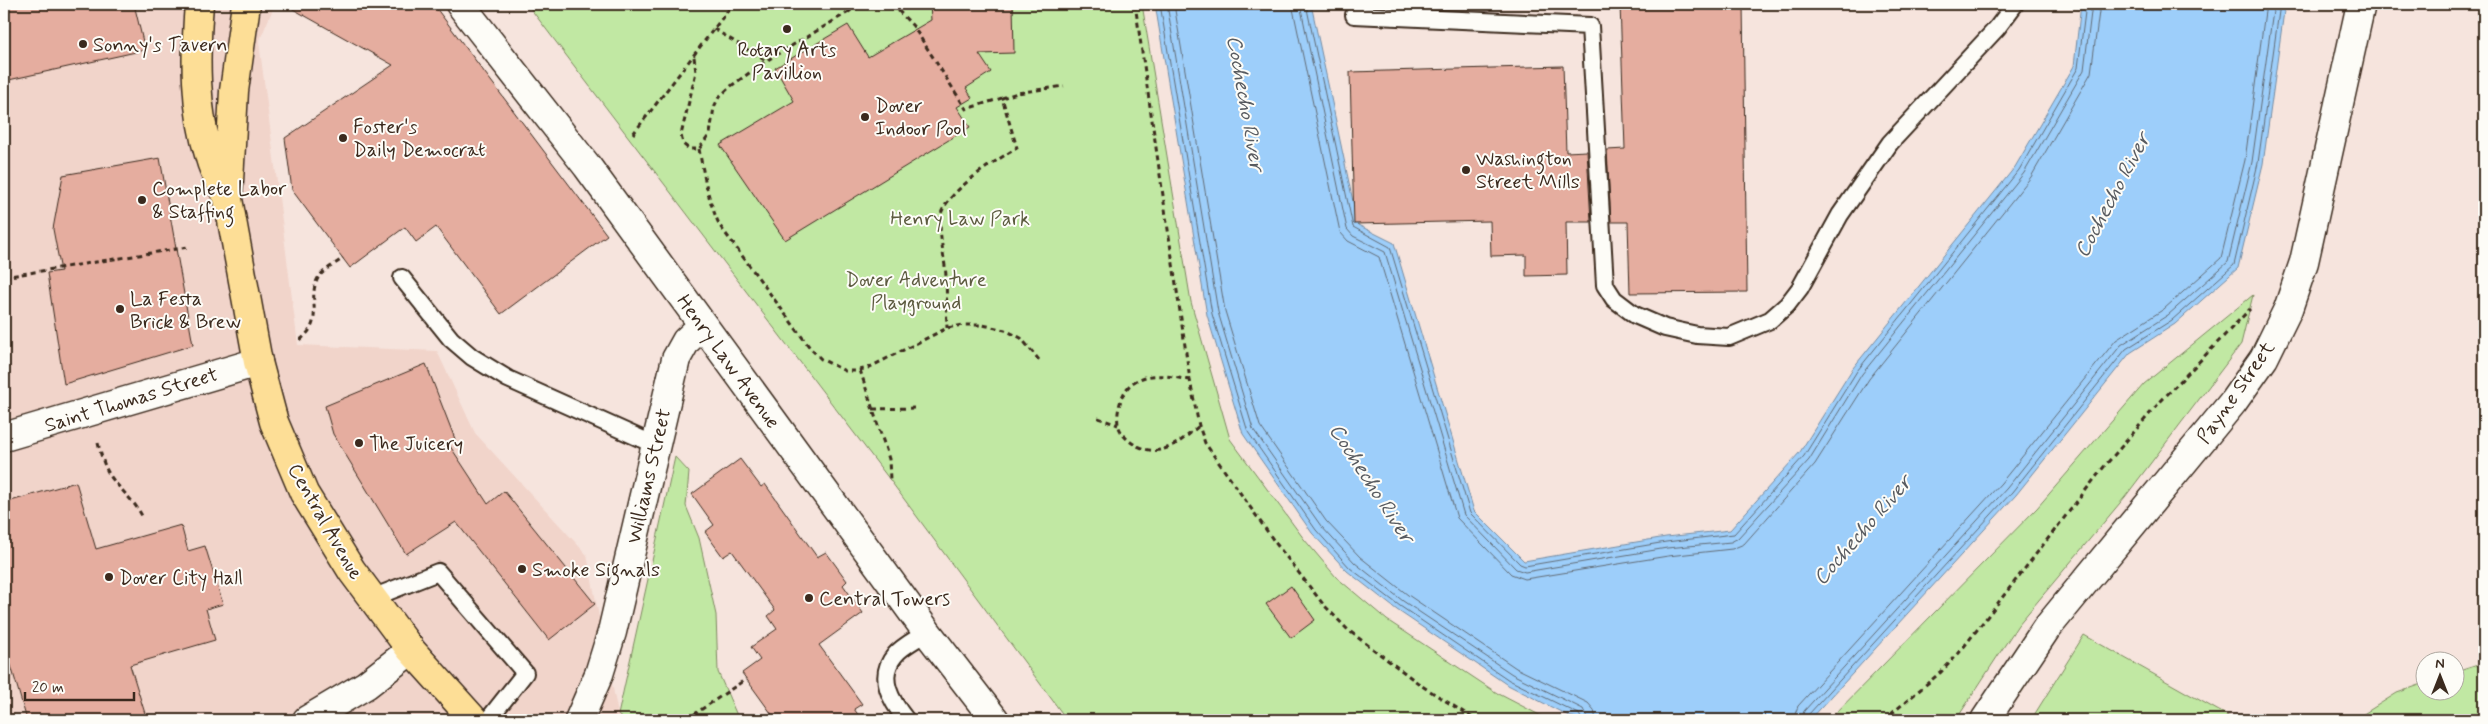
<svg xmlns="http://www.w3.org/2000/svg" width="2488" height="724" viewBox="0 0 2488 724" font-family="Mynerve,sans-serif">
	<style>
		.built { fill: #f1d4ca }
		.green { fill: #c1e8a3; stroke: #7e8960 }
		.water { fill: #9dcefa; stroke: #768ca2 }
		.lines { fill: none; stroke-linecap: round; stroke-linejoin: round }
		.shore { stroke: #626c76; stroke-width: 1 }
		.building { fill: #e5ad9f; stroke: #3b2a1e }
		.lane-casing { stroke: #3b2a1e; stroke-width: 20 }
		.street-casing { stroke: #3b2a1e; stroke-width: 31 }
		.primary-casing { stroke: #3b2a1e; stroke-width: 31 }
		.path { stroke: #3b2a1e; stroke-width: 3; stroke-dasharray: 5 4; stroke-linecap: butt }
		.lane { stroke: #fdfcf7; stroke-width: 16 }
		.street { stroke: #fdfcf7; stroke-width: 28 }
		.primary { stroke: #fdde96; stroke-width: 28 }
		.poi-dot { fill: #3b2a1e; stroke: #fdfcf7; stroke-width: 2 }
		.labels { text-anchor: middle; stroke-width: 4; stroke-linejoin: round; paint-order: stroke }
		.poi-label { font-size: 20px; fill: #3b2a1e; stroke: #fdfcf7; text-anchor: start }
		.park-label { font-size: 20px; fill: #5c5a3f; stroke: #fdfcf7 }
		.street-label { font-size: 20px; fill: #3b2a1e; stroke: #fdfcf7 }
		.water-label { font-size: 21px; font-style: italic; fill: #585b60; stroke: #fdfcf7 }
	</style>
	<rect width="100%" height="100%" fill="#f6e4dd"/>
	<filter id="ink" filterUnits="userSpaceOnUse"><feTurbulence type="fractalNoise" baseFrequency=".02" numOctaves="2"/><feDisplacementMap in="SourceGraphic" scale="10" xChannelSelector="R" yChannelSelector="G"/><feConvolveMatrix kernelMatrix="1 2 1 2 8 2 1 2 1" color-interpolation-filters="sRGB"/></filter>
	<g filter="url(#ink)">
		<path class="built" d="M 4,4 L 275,4 L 259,42 L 298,345 L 437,351 L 475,433 L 587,555 L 618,714 L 624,720 L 4,720 Z"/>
		<path class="green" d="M 527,4 L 1142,4 L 1191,302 L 1230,439 L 1304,539 L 1336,577 L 1387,620 L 1497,693 L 1549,720 L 1067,720 L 890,480 Z
			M 2253,295 L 2241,344 L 2125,497 L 2018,625 L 1956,720 L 1829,720 L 2037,508 L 2144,384 Z
			M 675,457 L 689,472 L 686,506 L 699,538 L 716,615 L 718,672 L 739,720 L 624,720 L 618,715 Z
			M 2084,635 L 2235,720 L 2031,720 Z
			M 2484,663 L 2484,720 L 2354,720 L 2397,693 L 2425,683 L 2426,692 L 2456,692 L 2456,672 Z"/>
		<path class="water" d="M 1155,4 L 1311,4 L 1358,225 L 1394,243 L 1474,511 L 1524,561 L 1666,537 L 1730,530 L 1800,452 L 1853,368 L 2015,167 L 2074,66 L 2081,4 L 2285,4 L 2263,164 L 2238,268 L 2175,324 L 2130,353 L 2016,495 L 1810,720 L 1584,720 L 1569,716 L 1506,684 L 1397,610 L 1347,571 L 1312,533 L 1243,434 L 1207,315 Z"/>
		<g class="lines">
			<path class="shore" d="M 1160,4 L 1212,314 L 1248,432 L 1316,530 L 1350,568 L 1400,606 L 1509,680 L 1579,714 L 1582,720
				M 1167,4 L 1218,312 L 1253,429 L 1321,526 L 1355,563 L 1403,601 L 1512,674 L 1583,709 L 1588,720
				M 1174,4 L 1225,311 L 1260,426 L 1326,521 L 1360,557 L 1408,595 L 1516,668 L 1588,703 L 1594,710 L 1596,720
				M 1292,4 L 1340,232 L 1348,241 L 1379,257 L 1457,518 L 1511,574 L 1525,579 L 1668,556 L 1732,549 L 1744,544 L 1815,464 L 1869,379 L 2031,177 L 2091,73 L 2100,4
				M 1300,4 L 1347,229 L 1353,236 L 1385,252 L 1464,515 L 1516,569 L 1525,572 L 1667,548 L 1731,542 L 1738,538 L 1809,460 L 1862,374 L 2024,173 L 2084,70 L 2092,4
				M 1306,4 L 1353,227 L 1390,247 L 1470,513 L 1520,564 L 1525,566 L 1666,542 L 1734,534 L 1804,456 L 1857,371 L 2019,170 L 2078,68 L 2086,4
				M 1793,720 L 1798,706 L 2001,483 L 2116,340 L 2164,309 L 2221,258 L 2245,160 L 2266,4
				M 1801,720 L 1804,711 L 2007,488 L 2121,345 L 2168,315 L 2228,262 L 2252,162 L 2274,4
				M 1807,720 L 1808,715 L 2012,492 L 2126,349 L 2172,320 L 2234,265 L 2258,163 L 2280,4"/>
		</g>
		<path class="building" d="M 4,4 L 134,4 L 145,50 L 4,81 Z
			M 284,4 L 433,4 L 607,235 L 501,314 L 436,227 L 416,242 L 405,227 L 350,268 L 292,190 L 285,138 L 393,65 Z
			M 930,4 L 1013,4 L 1014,53 L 979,54 L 991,72 L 966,88 L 972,98 L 957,107 L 970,127 L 785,240 L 720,145 L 794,101 L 775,68 L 848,25 L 868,57 L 931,20 Z
			M 1620,4 L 1743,4 L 1747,292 L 1630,293 L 1628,222 L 1611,222 L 1607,150 L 1625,149 Z
			M 1563,66 L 1566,152 L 1587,151 L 1591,222 L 1566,222 L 1567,275 L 1526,276 L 1526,255 L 1491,256 L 1490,221 L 1354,224 L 1350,72 Z
			M 160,158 L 193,345 L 64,384 L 47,273 L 61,271 L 53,229 L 63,175 Z
			M 426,364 L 455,439 L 448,443 L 488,504 L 504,491 L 595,604 L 549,640 L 456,522 L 406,554 L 333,434 L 325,406 Z
			M 740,459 L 761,487 L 765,484 L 817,557 L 826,552 L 847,581 L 843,585 L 863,613 L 819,645 L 862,704 L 854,709 L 862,720 L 776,720 L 742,673 L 760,660 L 751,647 L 777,629 L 768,616 L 775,610 L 732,551 L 723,557 L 705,532 L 714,525 L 692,494 Z
			M 76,482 L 96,549 L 181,525 L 188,551 L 205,546 L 223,604 L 206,609 L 215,640 L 130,665 L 147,720 L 27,720 L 4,642 L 4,503 Z
			M 1291,586 L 1315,620 L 1291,638 L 1266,604 Z"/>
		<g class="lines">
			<defs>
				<path id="lane" d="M 1354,15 L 1590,26 L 1605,285 L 1614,299 L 1635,315 L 1665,328 L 1697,335 L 1729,337 L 1770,320 L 1787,305 L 1800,288 L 1840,215 L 1890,143 L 1997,28 L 2015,4
					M 402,278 L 451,339 L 472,357 L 508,379 L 655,445
					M 372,598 L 438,572 L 525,673 L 488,720
					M 906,720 C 892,702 876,677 895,655 C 902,646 917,639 927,632"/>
				<path id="street" d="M 460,4 L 587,166 L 927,632 L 995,720
					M 4,437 L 258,362
					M 307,720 L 366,685 L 411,650
					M 579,720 L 599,674 L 612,632 L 676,359 L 686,341 L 703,325
					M 1985,720 L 2046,629 L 2233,402 L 2264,358 L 2288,309 L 2304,262 L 2361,4"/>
				<path id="primary" d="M 199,4 C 195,55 194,108 210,158 C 213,170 220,182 226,194
					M 246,4 L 234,91 L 228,199 L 258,362 L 274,422 L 304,493 L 352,571 L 411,650 L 474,720"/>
			</defs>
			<use href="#lane" class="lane-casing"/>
			<use href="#street" class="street-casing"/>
			<use href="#primary" class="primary-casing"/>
			<path class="path" d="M 846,4 L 847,13 L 861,4
				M 892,4 L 913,26 L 966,109 L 1002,98 L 1017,148 C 995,161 956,185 943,209 C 935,222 946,261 946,278 C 947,294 946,311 947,328
				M 1135,4 L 1190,380 L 1199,426 L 1205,443 L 1274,541 L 1323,604 L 1348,630 L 1422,686 L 1476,720
				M 714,29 L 766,61
				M 694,57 L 696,72 L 681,135 L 683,144 L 689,149 L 699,149 L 710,134 L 714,107 L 719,97 L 731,86 L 766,61 L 847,13
				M 1002,98 L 1017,93 L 1064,86
				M 633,134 L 733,4
				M 699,149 C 704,176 708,201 720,226 L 811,349 L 821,359 L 845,371 L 855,371 L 868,368 L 947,328 L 963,325 L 983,325 L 1005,330 L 1021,338 L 1039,360
				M 4,277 L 188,247
				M 300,340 C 326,320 306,300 318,278 C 323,270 336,264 343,258
				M 860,370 L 889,459 L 890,480
				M 1190,380 C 1172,377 1151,371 1134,382 C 1122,389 1116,411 1118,424 C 1122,442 1147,455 1164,449 C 1178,445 1188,435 1199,426
				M 873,409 L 916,408
				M 1098,418 L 1118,425
				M 98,443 C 101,455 104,467 111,477 C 122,492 135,501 143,518
				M 686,720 L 746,679
				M 1884,720 L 1941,672 L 1959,653 L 2103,468 L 2159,403 L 2250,309"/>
			<use href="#lane" class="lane"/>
			<use href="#street" class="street"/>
			<use href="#primary" class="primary"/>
		</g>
	</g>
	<g class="poi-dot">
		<circle cx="787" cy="29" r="5"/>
		<circle cx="83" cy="44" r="5"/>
		<circle cx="865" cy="117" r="5"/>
		<circle cx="343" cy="138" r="5"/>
		<circle cx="1466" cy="170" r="5"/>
		<circle cx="142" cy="200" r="5"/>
		<circle cx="120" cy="309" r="5"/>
		<circle cx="359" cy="443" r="5"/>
		<circle cx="522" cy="569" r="5"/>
		<circle cx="109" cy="577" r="5"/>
		<circle cx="809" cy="598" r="5"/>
	</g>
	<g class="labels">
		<g class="poi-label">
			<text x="93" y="51">Sonny's Tavern</text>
			<text x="787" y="56" text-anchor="middle">Rotary Arts<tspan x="787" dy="23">Pavillion</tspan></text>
			<text x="875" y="112">Dover<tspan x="875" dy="23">Indoor Pool</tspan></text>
			<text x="353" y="133">Foster's<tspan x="353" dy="23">Daily Democrat</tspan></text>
			<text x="1476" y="165">Washington<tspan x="1476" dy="23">Street Mills</tspan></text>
			<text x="152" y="195">Complete Labor<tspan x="152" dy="23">&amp; Staffing</tspan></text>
			<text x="130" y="305">La Festa<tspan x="130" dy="23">Brick &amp; Brew</tspan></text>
			<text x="369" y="450">The Juicery</text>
			<text x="532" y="576">Smoke Signals</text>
			<text x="119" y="584">Dover City Hall</text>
			<text x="819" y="605">Central Towers</text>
		</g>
		<g class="park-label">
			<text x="960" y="225">Henry Law Park</text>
			<text x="916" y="286">Dover Adventure<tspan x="916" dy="23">Playground</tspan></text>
		</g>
		<g class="street-label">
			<text transform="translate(729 361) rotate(54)" y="7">Henry Law Avenue</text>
			<text transform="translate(2235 392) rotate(-55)" y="7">Payne Street</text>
			<text transform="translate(131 399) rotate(-17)" y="7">Saint Thomas Street</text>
			<text transform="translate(648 476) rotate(-77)" y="7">Williams Street</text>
			<text transform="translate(326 521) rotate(60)" y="7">Central Avenue</text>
		</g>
		<g class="water-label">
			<text transform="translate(1246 103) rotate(80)" y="7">Cochecho River</text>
			<text transform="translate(2112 195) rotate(-62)" y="7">Cochecho River</text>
			<text transform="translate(1372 483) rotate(57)" y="7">Cochecho River</text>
			<text transform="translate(1862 530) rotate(-49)" y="7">Cochecho River</text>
		</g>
	</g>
	<rect width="2488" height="724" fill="none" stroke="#fdfcf7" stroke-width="20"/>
	<rect x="10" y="10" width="2468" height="704" fill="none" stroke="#3b2a1e" stroke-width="2" filter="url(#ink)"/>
	<g transform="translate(2440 676)"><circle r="24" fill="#fdfcf7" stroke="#afa8a0"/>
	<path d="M0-4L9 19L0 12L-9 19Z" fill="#3b2a1e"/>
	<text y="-8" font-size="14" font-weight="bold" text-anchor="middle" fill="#3b2a1e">N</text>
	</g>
	<path d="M25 692v8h109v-8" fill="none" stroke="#3b2a1e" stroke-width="2.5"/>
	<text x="32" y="692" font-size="15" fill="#3b2a1e" stroke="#fdfcf7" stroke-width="4" paint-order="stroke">20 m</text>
</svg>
